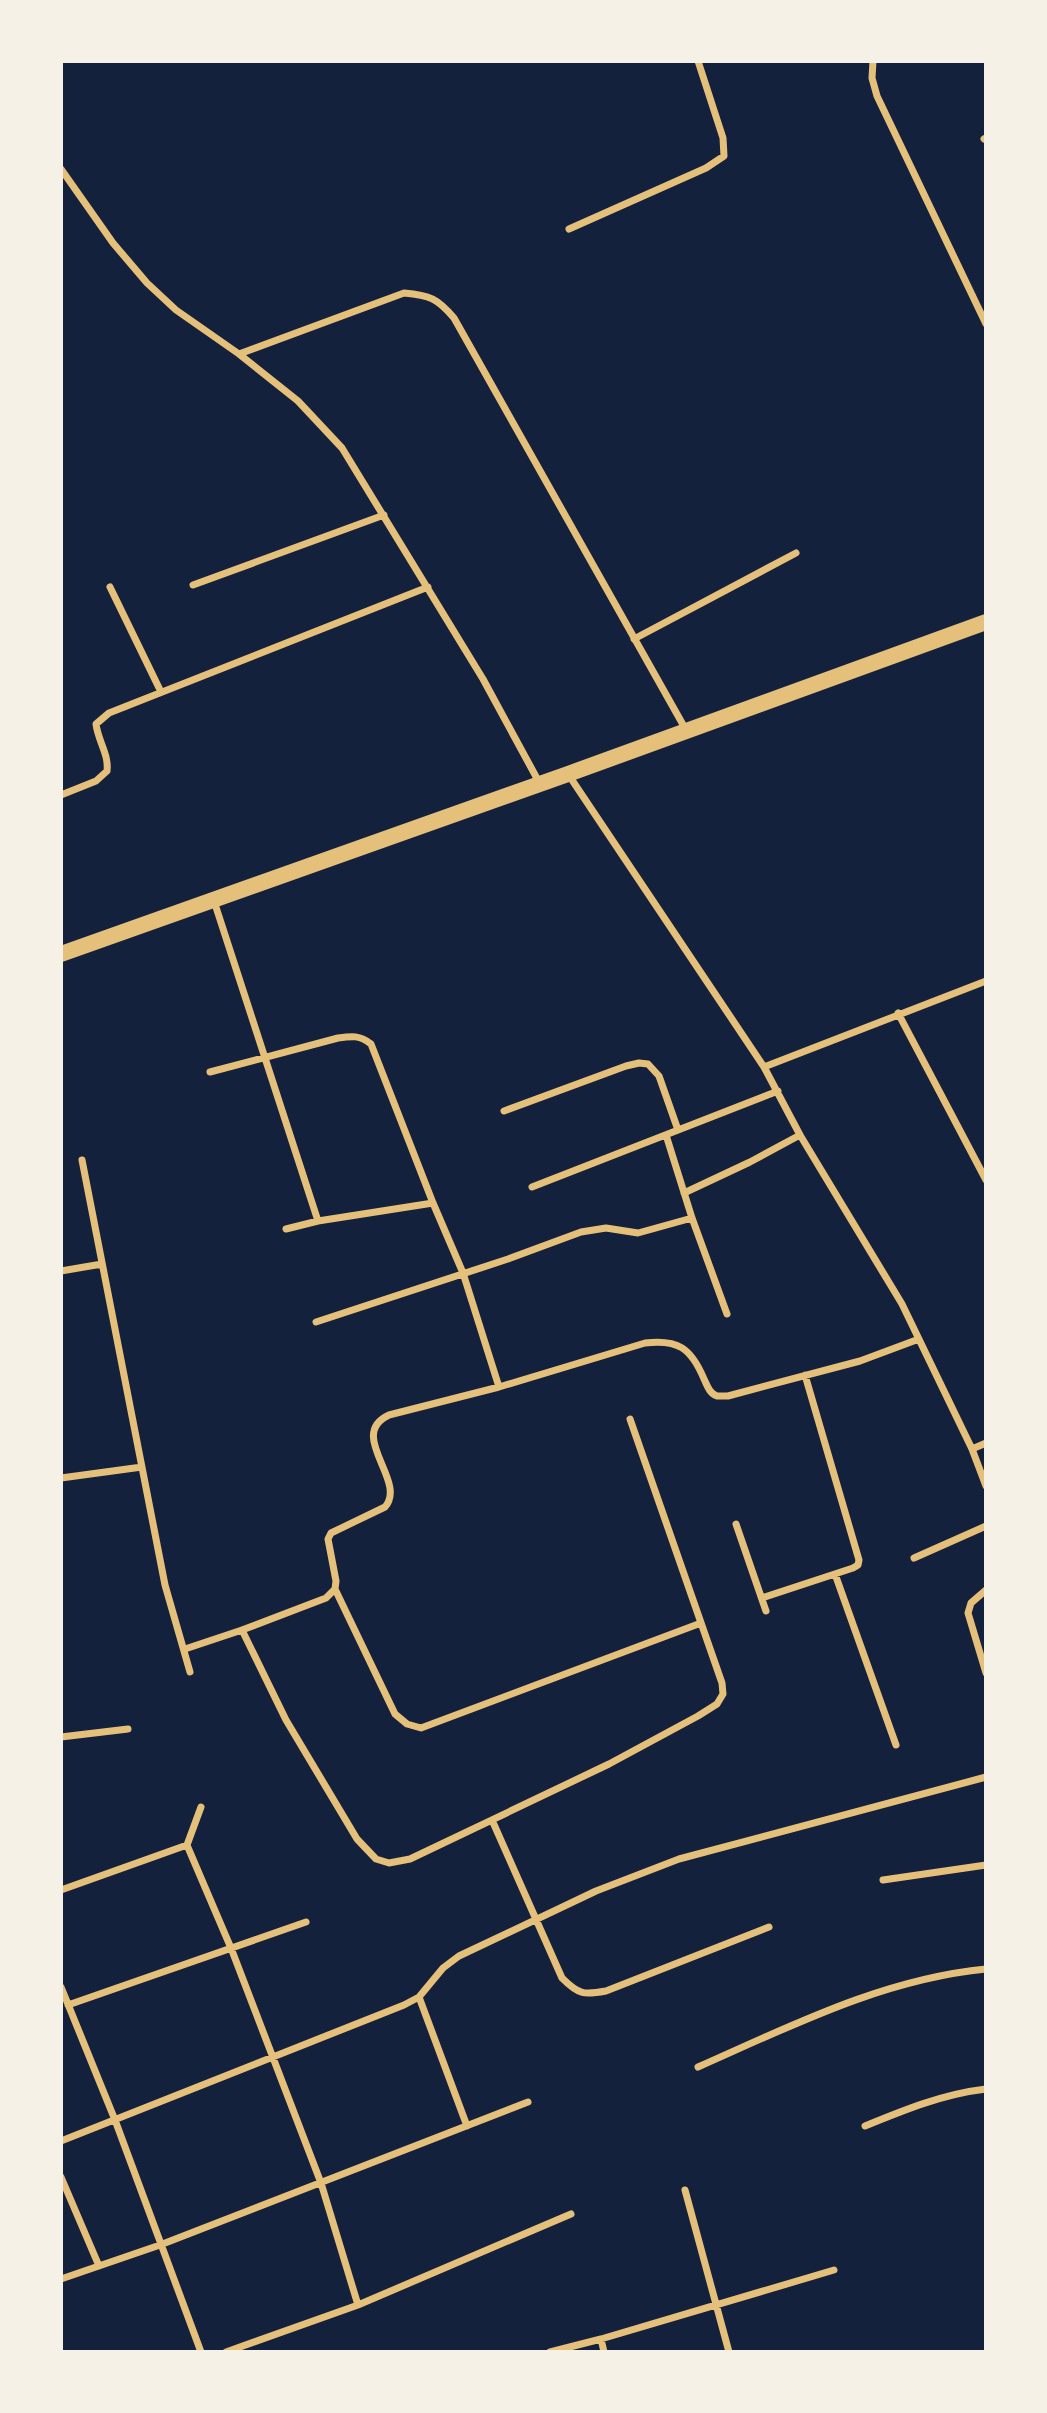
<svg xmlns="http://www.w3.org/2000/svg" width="1047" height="2413" viewBox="0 0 1047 2413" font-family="Arial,sans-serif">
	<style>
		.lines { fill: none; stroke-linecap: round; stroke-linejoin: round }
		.minor { stroke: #e5c07b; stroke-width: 7 }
		.primary { stroke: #e5c07b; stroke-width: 16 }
	</style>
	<rect width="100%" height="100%" fill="#14213d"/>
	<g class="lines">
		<path class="minor" d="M 873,61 L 872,78 L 877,96 L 986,324
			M 984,139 L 986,138
			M 61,169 L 113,243 L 147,283 L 176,310 L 239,354 L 298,401 L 342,448 L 483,679 L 540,784
			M 569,229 L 706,168 L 724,156 L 723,138 L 698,61
			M 239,354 L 404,293 C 430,295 438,299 454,318 L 686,730
			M 193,585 L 384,515
			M 110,587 L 161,692
			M 634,639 L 796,553
			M 568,774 L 764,1067 L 800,1135 L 902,1304 L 972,1449 L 986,1486
			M 61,795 L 96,781 L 107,771 C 109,754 98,741 96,724 L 109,713 L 428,587
			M 214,901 L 318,1221
			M 898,1013 L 986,1180
			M 764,1067 L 986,981
			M 210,1072 L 338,1038 C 352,1036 360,1035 371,1044 L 433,1203 L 463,1273 L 499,1387
			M 504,1111 L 626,1066 L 639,1063 L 648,1064 L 659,1076 L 678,1130
			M 666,1135 L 692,1218 L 727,1314
			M 82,1160 L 165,1585 L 190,1672
			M 532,1187 L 778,1091
			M 684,1193 L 750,1162 L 800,1135
			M 286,1229 L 318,1221 L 433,1203
			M 61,1271 L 102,1264
			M 316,1322 L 508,1259 L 581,1232 L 606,1228 L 638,1233 L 692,1218
			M 972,1449 L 986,1443
			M 61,1478 L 142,1467
			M 736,1524 L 766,1611
			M 914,1558 L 986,1526
			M 835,1574 L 896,1745
			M 335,1589 L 395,1714 L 407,1724 L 421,1728 L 701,1623
			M 986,1590 L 971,1603 L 968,1613 L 986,1673
			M 762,1598 L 853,1568 L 858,1565 L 859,1560 L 805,1375
			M 242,1630 L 286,1720 L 357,1839 L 376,1859 L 389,1863 L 410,1859 L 609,1764 L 698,1716 L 717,1704 L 723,1694 L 722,1683 L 630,1419
			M 185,1649 L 242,1630 L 326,1598 L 335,1589 L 336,1581 L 328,1539 L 331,1533 L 385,1507 C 408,1481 346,1435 389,1415 L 499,1387 L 645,1343 C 678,1339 691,1348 704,1379 C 707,1385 709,1393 717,1396 C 718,1396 727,1396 728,1396 L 860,1361 L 919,1339
			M 61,1737 L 128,1729
			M 492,1820 L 562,1978 C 579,1995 584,1995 606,1991 L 769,1927
			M 187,1845 L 231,1948 L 321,2183 L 358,2305
			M 883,1880 L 986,1865
			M 61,1890 L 187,1845 L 201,1807
			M 61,1987 L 115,2120 L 201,2352
			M 419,1997 L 467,2126
			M 68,2005 L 306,1922
			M 698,2067 C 791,2026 883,1979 986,1969
			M 865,2126 C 904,2110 943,2094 986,2089
			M 61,2141 L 404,2005 L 419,1997 L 443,1968 L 459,1956 L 596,1891 L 679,1859 L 986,1777
			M 61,2177 L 99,2266
			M 685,2190 L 729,2352
			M 61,2279 L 160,2245 L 528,2102
			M 601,2339 L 604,2352
			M 226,2352 L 358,2305 L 571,2214
			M 550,2352 L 601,2339 L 834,2270"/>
		<path class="primary" d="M 61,954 L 568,774 L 986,622"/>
	</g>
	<rect width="1047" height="2413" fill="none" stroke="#f6f1e7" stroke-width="126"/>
</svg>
